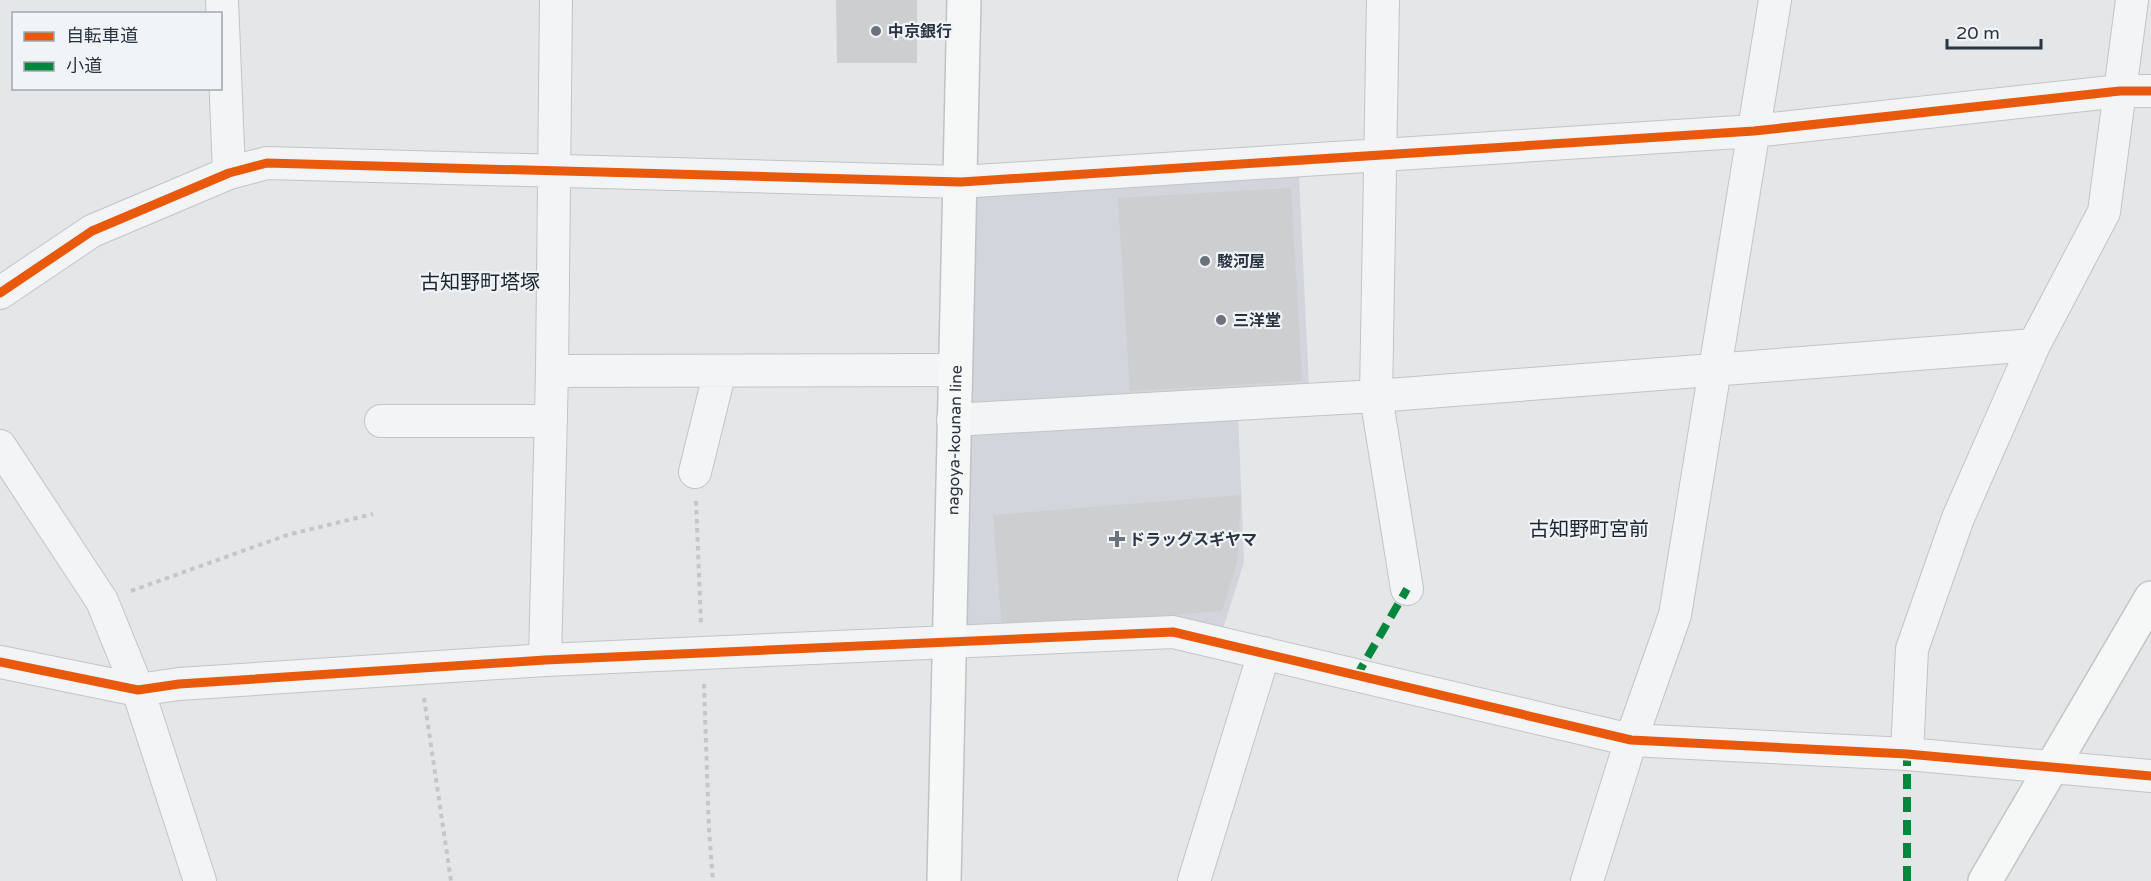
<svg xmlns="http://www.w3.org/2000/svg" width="2151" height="881" viewBox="0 0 2151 881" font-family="'Varela Round','Noto Sans JP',sans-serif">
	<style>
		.built { fill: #d2d5db }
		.building { fill: #ccced0 }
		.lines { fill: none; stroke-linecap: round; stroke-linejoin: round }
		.street-casing { stroke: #c2c4c6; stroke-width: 34 }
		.secondary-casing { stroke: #c2c4c6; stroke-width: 36 }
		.primary-casing { stroke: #c0c3c6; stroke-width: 36 }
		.path { stroke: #c4c7ca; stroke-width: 4; stroke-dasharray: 4.5 4.5; stroke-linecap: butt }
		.street { stroke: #f2f4f5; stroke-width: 32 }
		.secondary { stroke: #f6f7f7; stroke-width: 33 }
		.primary { stroke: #f6f7f7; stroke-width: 33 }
		.quiet { stroke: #00873e; stroke-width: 8; stroke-dasharray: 15 8; stroke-linecap: butt }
		.cycleway-casing { stroke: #f1f4f7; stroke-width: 13 }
		.cycleway { stroke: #e8590c; stroke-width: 9 }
		.poi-dot { fill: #6b727b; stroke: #f1f4f7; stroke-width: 2 }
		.labels { text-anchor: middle; stroke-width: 4.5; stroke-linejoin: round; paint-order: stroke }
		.poi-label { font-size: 16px; font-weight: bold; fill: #2a3441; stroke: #f1f4f7; text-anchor: start }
		.street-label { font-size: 16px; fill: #2a3441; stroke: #f1f4f7 }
		.quarter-label { font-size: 20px; fill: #1c2532; stroke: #f1f4f7 }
	</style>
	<rect width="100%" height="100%" fill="#e4e6e8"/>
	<path class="built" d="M 1299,176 L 1309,388 L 968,411 L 974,193 Z
		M 1238,412 L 1244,562 L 1223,629 L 961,632 L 960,430 Z"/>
	<path class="building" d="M 836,0 L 917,0 L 917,63 L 837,63 Z
		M 1291,188 L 1302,381 L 1130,391 L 1118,198 Z
		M 1241,495 L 1237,563 L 1222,611 L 1002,628 L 993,515 Z"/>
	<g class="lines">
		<defs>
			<path id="street" d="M 222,0 L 229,173
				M 1383,0 L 1376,396 L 1407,589
				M 0,293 L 92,231 L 229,173 L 267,163 L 961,182 L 1754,131 L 2120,91 L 2151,91
				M 552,371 L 954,370
				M 953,420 L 1376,396 L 2034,345 L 2104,212 L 2132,0
				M 381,421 L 551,421
				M 0,446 L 102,601 L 138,690 L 200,881
				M 695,472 L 720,371
				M 545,660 L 552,371 L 556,0
				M 0,662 L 138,690 L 179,684 L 545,660 L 1173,632 L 1631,740 L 1907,754 L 2151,776
				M 1907,754 L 1912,649 L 1958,518 L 2034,345
				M 1194,881 L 1264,653
				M 1587,881 L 1631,740 L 1675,615 L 1775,0"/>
			<path id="secondary" d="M 1985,881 L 2151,598"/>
			<g id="primary">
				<path id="s1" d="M 944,881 L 964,0"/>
			</g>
		</defs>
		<use href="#street" class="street-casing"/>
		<use href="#secondary" class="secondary-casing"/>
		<use href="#primary" class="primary-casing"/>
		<path class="path" d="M 696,501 L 701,623
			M 131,591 L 287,535 L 373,514
			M 704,684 L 709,830 L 713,881
			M 424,698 L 451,881"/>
		<use href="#street" class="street"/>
		<use href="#secondary" class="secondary"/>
		<use href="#primary" class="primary"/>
		<path class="quiet" d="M 1356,677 L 1407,589
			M 1907,881 L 1907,754"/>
		<defs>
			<path id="cycleway" d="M 0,293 L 92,231 L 229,173 L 267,163 L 961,182 L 1754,131 L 2120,91 L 2151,91
				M 0,662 L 138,690 L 179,684 L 545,660 L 1173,632 L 1631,740 L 1907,754 L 2151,776"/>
		</defs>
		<use href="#cycleway" class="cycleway-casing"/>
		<use href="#cycleway" class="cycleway"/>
	</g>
	<g class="poi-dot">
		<circle cx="876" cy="31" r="6"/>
		<circle cx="1205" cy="261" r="6"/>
		<circle cx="1221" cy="320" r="6"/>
		<path d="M1114 530h6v6h6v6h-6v6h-6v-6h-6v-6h6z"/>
	</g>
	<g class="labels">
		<g class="poi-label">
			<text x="888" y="37">中京銀行</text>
			<text x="1217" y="267">駿河屋</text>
			<text x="1233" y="326">三洋堂</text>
			<text x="1129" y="545">ドラッグスギヤマ</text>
		</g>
		<g class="street-label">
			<text dy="6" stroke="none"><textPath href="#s1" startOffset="441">nagoya-kounan line</textPath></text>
		</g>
		<g class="quarter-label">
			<text x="480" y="289">古知野町塔塚</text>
			<text x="1589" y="536">古知野町宮前</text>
		</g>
	</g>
	<rect x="12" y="12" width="210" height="78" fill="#f1f4f7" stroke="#a1a7ae" stroke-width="1.5"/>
	<rect x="24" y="32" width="30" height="9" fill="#e8590c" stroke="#a1a7ae" stroke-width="1.5"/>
	<text x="66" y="42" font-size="18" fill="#2a3441">自転車道</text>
	<rect x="24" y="62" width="30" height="9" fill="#00873e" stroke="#a1a7ae" stroke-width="1.5"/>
	<text x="66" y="72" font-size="18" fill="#2a3441">小道</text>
	<path d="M1947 39v9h94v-9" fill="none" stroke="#2a3441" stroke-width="3"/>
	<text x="1956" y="39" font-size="18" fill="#2a3441" stroke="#f1f4f7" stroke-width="4.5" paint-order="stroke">20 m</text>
</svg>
